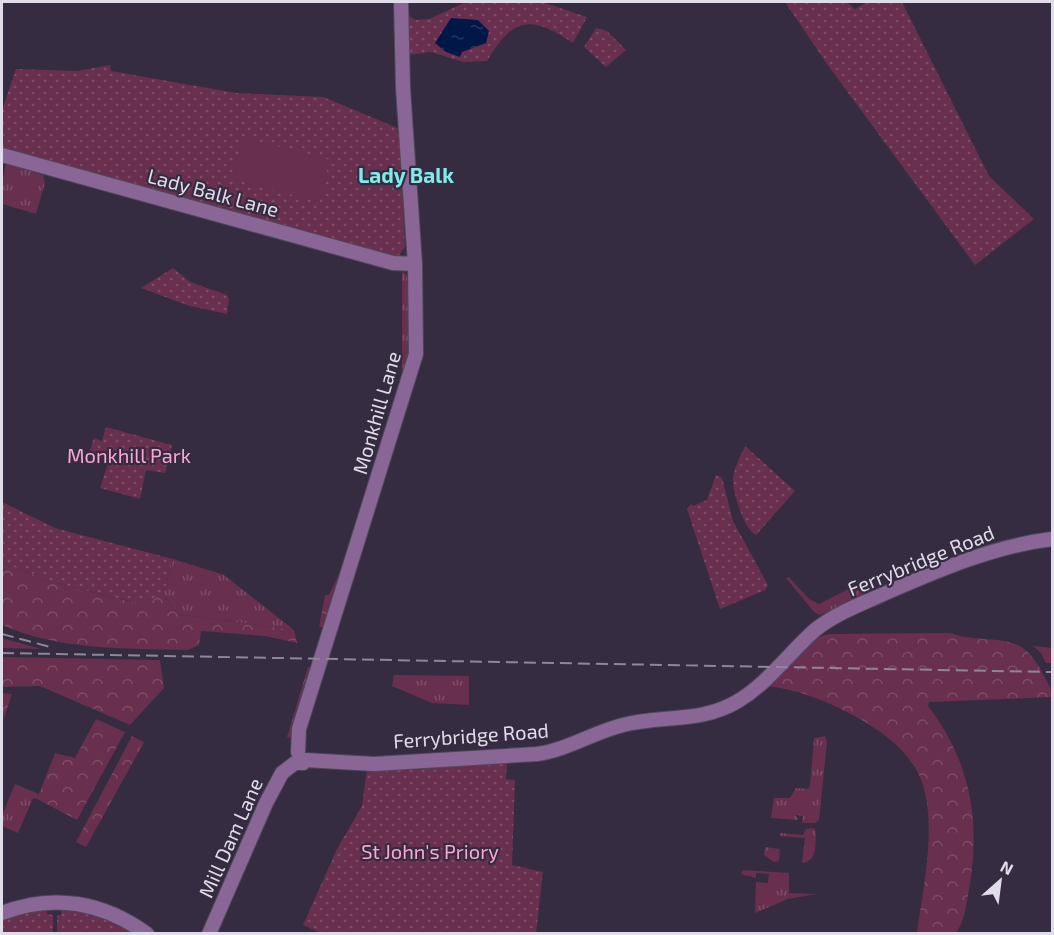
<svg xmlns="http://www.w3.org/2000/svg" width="1054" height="935" viewBox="0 0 1054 935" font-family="'Exo 2',sans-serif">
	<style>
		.grass { fill: url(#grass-tufts) }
		.forest { fill: url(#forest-crowns) }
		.park { fill: url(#park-dots) }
		.pitch { fill: #682f4f }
		.water { fill: url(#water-ripples) }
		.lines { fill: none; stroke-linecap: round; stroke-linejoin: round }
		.secondary-casing { stroke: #4f485a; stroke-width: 16 }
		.secondary { stroke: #896695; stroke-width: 14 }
		.rail { stroke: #8e8798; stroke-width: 2; stroke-dasharray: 12 6; stroke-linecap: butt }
		.labels { text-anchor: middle; stroke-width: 4.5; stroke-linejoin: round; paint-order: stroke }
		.street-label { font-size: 20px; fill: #e1dcea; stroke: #352c41 }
		.park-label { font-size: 20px; fill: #fea5d5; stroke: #352c41 }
		.neighbourhood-label { font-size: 21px; font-weight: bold; fill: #80ecea; stroke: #352c41 }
	</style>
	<defs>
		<pattern id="grass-tufts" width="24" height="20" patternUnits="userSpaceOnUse" patternTransform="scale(1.5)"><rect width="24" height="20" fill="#682f4f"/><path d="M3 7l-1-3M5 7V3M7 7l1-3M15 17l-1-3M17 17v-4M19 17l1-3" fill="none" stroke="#7d4d68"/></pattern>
		<pattern id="forest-crowns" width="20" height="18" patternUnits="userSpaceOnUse" patternTransform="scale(1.5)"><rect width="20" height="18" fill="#682f4f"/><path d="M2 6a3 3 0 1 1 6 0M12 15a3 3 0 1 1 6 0" fill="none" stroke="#7d4d68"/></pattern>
		<pattern id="park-dots" width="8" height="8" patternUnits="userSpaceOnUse" patternTransform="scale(1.5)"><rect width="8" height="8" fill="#682f4f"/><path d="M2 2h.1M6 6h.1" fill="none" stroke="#7d4d68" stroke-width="1.8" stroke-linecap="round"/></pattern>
		<pattern id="water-ripples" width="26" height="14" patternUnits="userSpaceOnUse" patternTransform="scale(1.5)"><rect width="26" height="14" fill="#001747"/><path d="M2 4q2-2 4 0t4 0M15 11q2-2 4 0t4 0" fill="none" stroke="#253862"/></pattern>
	</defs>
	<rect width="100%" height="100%" fill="#352c41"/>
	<path class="grass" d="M 6,163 L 43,175 L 45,183 L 36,214 L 2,204 L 2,184 Z
		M 402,271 L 407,275 C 411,313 413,347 402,384 Z
		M 173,559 L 224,575 L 294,630 L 177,614 L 163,595 Z
		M 789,577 L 809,599 L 819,604 L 870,578 L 875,591 L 820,615 L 814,612 L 786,578 Z
		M 394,675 L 469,676 L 469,705 L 432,703 L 392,686 Z
		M 825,736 L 827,742 L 819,820 L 815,823 L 802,823 L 803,816 L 796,815 L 798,820 L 771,818 L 774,798 L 790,798 L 796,788 L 808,789 L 810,786 L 814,738 Z
		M 15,784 L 39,794 L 37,799 L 33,798 L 18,833 L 2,826 L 2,816 Z
		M 814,828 L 816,832 C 815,845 818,861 802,863 L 805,838 L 780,836 L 780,833 L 803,835 L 806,829 Z
		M 765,847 L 780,849 L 779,861 L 774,862 L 764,855 Z
		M 743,870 L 789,873 L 789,893 L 816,894 L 788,899 L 755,913 L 756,882 L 768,883 L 769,874 L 756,873 L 756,878 L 741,874 Z"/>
	<path class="forest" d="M 348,555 L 324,627 L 319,627 L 325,595 L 329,595 Z
		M 2,562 L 48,581 L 136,603 L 163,595 L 177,614 L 294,630 L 297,643 L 265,636 L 201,631 L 199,645 L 188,650 C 125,648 61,651 2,625 Z
		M 950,633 C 989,647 1019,626 1042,672 C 1046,680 1052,688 1052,697 L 929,702 L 928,706 C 971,762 981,822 969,889 C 966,905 965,920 956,933 L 922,934 L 917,933 C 923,887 939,818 919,775 C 907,749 880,730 856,717 C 828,701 799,690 767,686 L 819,637 L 828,634 Z
		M 2,637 L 5,639 L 41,649 L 2,648 Z
		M 1033,646 L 1052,648 L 1052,663 L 1046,663 L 1041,653 Z
		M 2,657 L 160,660 L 164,688 L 130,725 L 40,686 L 2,687 Z
		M 308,667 L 313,667 L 294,740 L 287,737 Z
		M 2,693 L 12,694 L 2,724 Z
		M 96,719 L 125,732 L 77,820 L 37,799 L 55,753 L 75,758 Z
		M 132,736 L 144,742 L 86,847 L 76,842 Z"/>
	<path class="park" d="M 466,2 L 542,2 L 587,17 L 573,43 C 531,15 514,16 487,61 L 463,62 L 431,52 L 407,55 L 408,15 L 415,20 L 429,19 Z
		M 785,2 L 847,2 L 855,9 L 867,2 L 902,2 L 989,176 L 1034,219 L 975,265 L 827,64 Z
		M 596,28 L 607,31 L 626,50 L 606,67 L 584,47 Z
		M 110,65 L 111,71 L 236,93 L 323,97 L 400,129 L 405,247 L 397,258 L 2,147 L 2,110 L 16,69 L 77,71 Z
		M 173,268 L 190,282 L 227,295 L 229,299 L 227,314 L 190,306 L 141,288 Z
		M 106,427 L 172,445 L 165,473 L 146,470 L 140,499 L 100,488 L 109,460 L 89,453 L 94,438 L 102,441 Z
		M 745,446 L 795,491 L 756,535 C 744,530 732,490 733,478 C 735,466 740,457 745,446 Z
		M 716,475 L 722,478 L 733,521 L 768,585 L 765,590 L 720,609 L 687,509 L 691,504 L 693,506 L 707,500 Z
		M 2,502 L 55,528 L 173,559 L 163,595 L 137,603 L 48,581 L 2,562 Z
		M 507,761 L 506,779 L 515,780 L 512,865 L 543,872 L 536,933 L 323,934 L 303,925 L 337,849 L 362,806 L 367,769 Z
		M 62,907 L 86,910 L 135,934 L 57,934 L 57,915 L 61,915 Z
		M 47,908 L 47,914 L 53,915 L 53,933 L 2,934 L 2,920 Z"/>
	<path class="pitch" d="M 243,137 L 330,160 L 319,202 L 232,179 Z"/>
	<path class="water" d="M 451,18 L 478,20 L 489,31 L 486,43 L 462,52 L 460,57 L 446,52 L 435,43 Z"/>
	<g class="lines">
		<defs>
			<path id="secondary" d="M 2,155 L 393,263 L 415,264
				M 298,752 L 299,729 L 416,354 L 415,264 L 403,88 L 401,2
				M 305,760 L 374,764 L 537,754 C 567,750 594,732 623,725 C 663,715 702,723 738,701 C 768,683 789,653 815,630 C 836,613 864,603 888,592 C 941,569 995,546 1052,539
				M 2,913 C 53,893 103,902 147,934
				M 209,934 L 266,803 L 282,773 L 295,763 L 303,763 L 305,760"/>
		</defs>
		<use href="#secondary" class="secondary-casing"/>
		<use href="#secondary" class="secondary"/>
		<path class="rail" d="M 2,634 L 54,648
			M 2,653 L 1052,672"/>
	</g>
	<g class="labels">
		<g class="street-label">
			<text transform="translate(213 193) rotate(15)" y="7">Lady Balk Lane</text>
			<text transform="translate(377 413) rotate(-74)" y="7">Monkhill Lane</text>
			<text transform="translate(921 561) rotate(-22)" y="7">Ferrybridge Road</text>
			<text transform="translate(471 736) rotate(-4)" y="7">Ferrybridge Road</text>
			<text transform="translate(231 838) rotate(-66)" y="7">Mill Dam Lane</text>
		</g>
		<g class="park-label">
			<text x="129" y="463">Monkhill Park</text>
			<text x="430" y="859">St John's Priory</text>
		</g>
		<g class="neighbourhood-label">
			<text x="406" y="183">Lady Balk</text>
		</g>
	</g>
	<rect width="1054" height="935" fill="none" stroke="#e1dcea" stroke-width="6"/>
	<g transform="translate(1000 881) rotate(28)" stroke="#352c41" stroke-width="4.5" paint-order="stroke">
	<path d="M0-4.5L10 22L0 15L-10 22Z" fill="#e1dcea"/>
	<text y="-9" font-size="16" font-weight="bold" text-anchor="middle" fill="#e1dcea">N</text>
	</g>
</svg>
